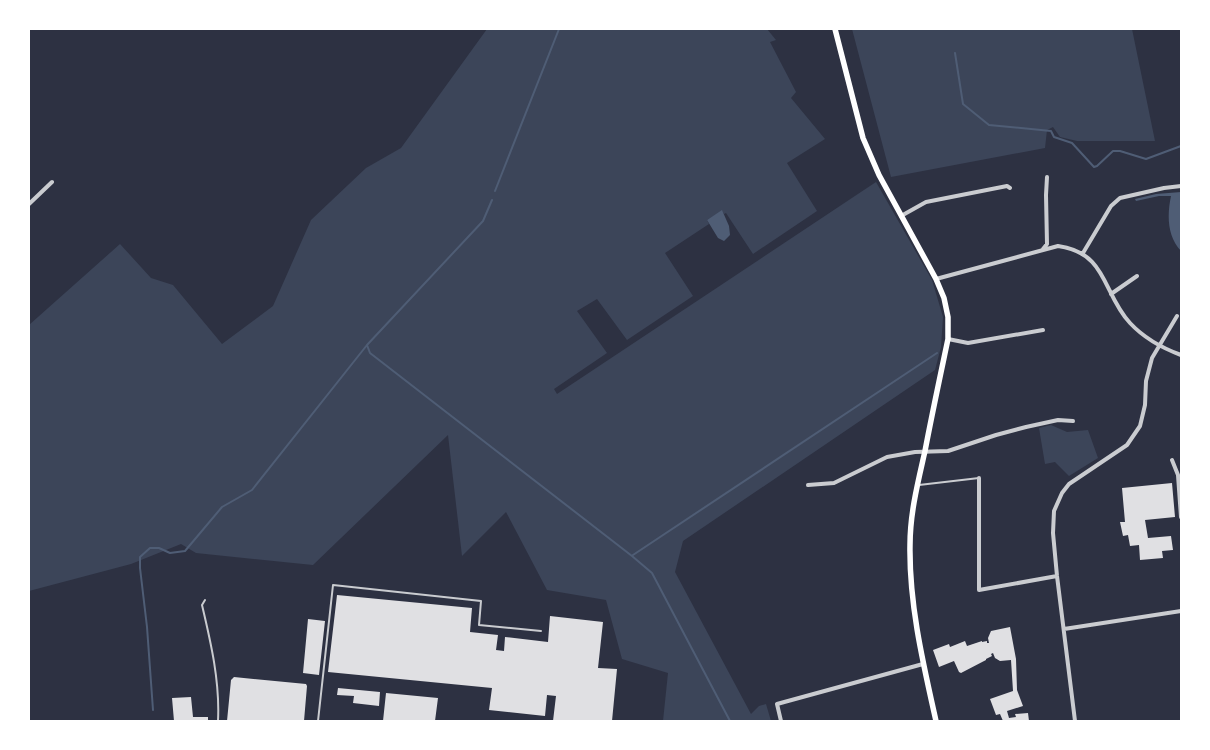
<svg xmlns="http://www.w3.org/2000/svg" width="1210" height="750" viewBox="0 0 1210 750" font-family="'IBM Plex Sans',sans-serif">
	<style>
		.green { fill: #3c4559 }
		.water { fill: #4f5d75 }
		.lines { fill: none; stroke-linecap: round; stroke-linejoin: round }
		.stream { stroke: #4f5d75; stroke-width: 2 }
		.building { fill: #e0e0e3 }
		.service { stroke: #caccd0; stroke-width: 2 }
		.minor { stroke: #caccd0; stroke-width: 4 }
		.secondary { stroke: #fff; stroke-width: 5.5 }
	</style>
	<rect width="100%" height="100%" fill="#2d3142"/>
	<path class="green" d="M 487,29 L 767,29 L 776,40 L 770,42 L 796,92 L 791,98 L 825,139 L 787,163 L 817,211 L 753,254 L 726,213 L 724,214 L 722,211 L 707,220 L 709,224 L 665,253 L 693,296 L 627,340 L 597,299 L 577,311 L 607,353 L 554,389 L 557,394 L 876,182 L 932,280 L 943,317 L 941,347 L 935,370 L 683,541 L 675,572 L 751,714 L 759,706 L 766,704 L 771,721 L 663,721 L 668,673 L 622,659 L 606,600 L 547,590 L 506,512 L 462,556 L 448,435 L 313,565 L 196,553 L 181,544 L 131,564 L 29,591 L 29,325 L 120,244 L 151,278 L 173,285 L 222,344 L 273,306 L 311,220 L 366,168 L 401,148 Z
		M 852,29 L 1132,29 L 1155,141 L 1077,141 L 1060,137 L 1053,127 L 1047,130 L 1045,148 L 891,177 Z
		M 1051,425 L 1067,432 L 1088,430 L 1098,458 L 1069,476 L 1055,462 L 1045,464 L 1039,428 Z"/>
	<path class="water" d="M 1181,192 L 1181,251 C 1167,236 1167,215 1171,196 L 1159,196 L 1136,201 L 1135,199 L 1156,194 Z
		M 722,210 L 729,226 L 730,235 L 724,241 L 718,238 L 707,220 Z"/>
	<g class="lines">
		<path class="stream" d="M 955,53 L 963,104 L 989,125 L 1051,131 L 1054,137 L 1072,143 L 1094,167 L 1097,166 L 1113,151 L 1120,151 L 1146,159 L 1181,146
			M 495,191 L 559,29
			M 492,200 L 483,221 L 367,345 L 370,353 L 632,556 L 652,573 L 730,721
			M 633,555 L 937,353
			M 153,710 L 147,627 L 140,568 L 140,557 L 150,548 L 159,548 L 170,553 L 185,551 L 222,507 L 252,490 L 367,345"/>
	</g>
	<path class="building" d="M 1172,483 L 1175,517 L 1145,520 L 1148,538 L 1171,536 L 1173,550 L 1162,551 L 1163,558 L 1140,560 L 1139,545 L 1130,546 L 1128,535 L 1123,536 L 1120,522 L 1125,522 L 1122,488 Z
		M 337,595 L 472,608 L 470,632 L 498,635 L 496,650 L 504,651 L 505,637 L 548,642 L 550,616 L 603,622 L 598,668 L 617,669 L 612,721 L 553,721 L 556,696 L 547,695 L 545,716 L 489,710 L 492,688 L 328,672 Z
		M 308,619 L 325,621 L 319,675 L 303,673 Z
		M 1010,627 L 1016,659 L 1017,690 L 1023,706 L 1007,711 L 1009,718 L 1016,717 L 1015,714 L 1028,713 L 1029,721 L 1003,721 L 1000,714 L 996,715 L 990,699 L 1013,691 L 1011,660 L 1000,661 L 995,658 L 993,653 L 991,654 L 992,656 L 986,659 L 986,660 L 961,673 L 959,672 L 954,661 L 939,667 L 933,650 L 949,644 L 950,647 L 965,641 L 967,646 L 982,641 L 982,642 L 987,641 L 987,643 L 989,643 L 988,638 L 991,631 Z
		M 234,677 L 306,684 L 307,686 L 304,721 L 227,721 L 231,680 Z
		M 338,688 L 380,692 L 379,706 L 353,703 L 354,696 L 337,695 Z
		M 386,693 L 438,698 L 435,721 L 383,721 Z
		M 191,697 L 193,717 L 208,717 L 208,721 L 174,721 L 172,698 Z"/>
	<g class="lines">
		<path class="service" d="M 919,485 L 979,478
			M 205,600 L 202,605 C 211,643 220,682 218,721
			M 318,721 L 333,585 L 481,601 L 479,625 L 541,631"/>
		<path class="minor" d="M 29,204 L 52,182
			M 901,216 L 926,202 L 1007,186 L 1010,188
			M 1043,249 L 1047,244 L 1046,195 L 1047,177
			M 1083,253 L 1111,206 L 1120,198 L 1164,188 L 1181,186
			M 936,279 L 1058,246 C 1108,253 1102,293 1130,323 C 1144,338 1162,348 1181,355
			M 1111,294 L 1137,276
			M 948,339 L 968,343 L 1043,330
			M 1172,460 L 1178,475 L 1181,517
			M 979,478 L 979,590 L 1057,576
			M 808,485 L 834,483 L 887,457 L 915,452 L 948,451 L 996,435 L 1026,427 L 1058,420 L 1073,421
			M 1064,629 L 1181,611
			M 781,721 L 777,704 L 923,664
			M 1075,721 L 1057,576 L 1053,533 L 1054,511 L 1062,493 L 1069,484 L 1127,445 L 1140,426 L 1145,405 L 1146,381 L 1152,358 L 1177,316"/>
		<path class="secondary" d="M 835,29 L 863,138 L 879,175 L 936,279 L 944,298 L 948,317 L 948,339 C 940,377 932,414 925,451 C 918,482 910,513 910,545 C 909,604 923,663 936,721"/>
	</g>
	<rect width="1210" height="750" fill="none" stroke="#ffffff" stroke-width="60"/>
</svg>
